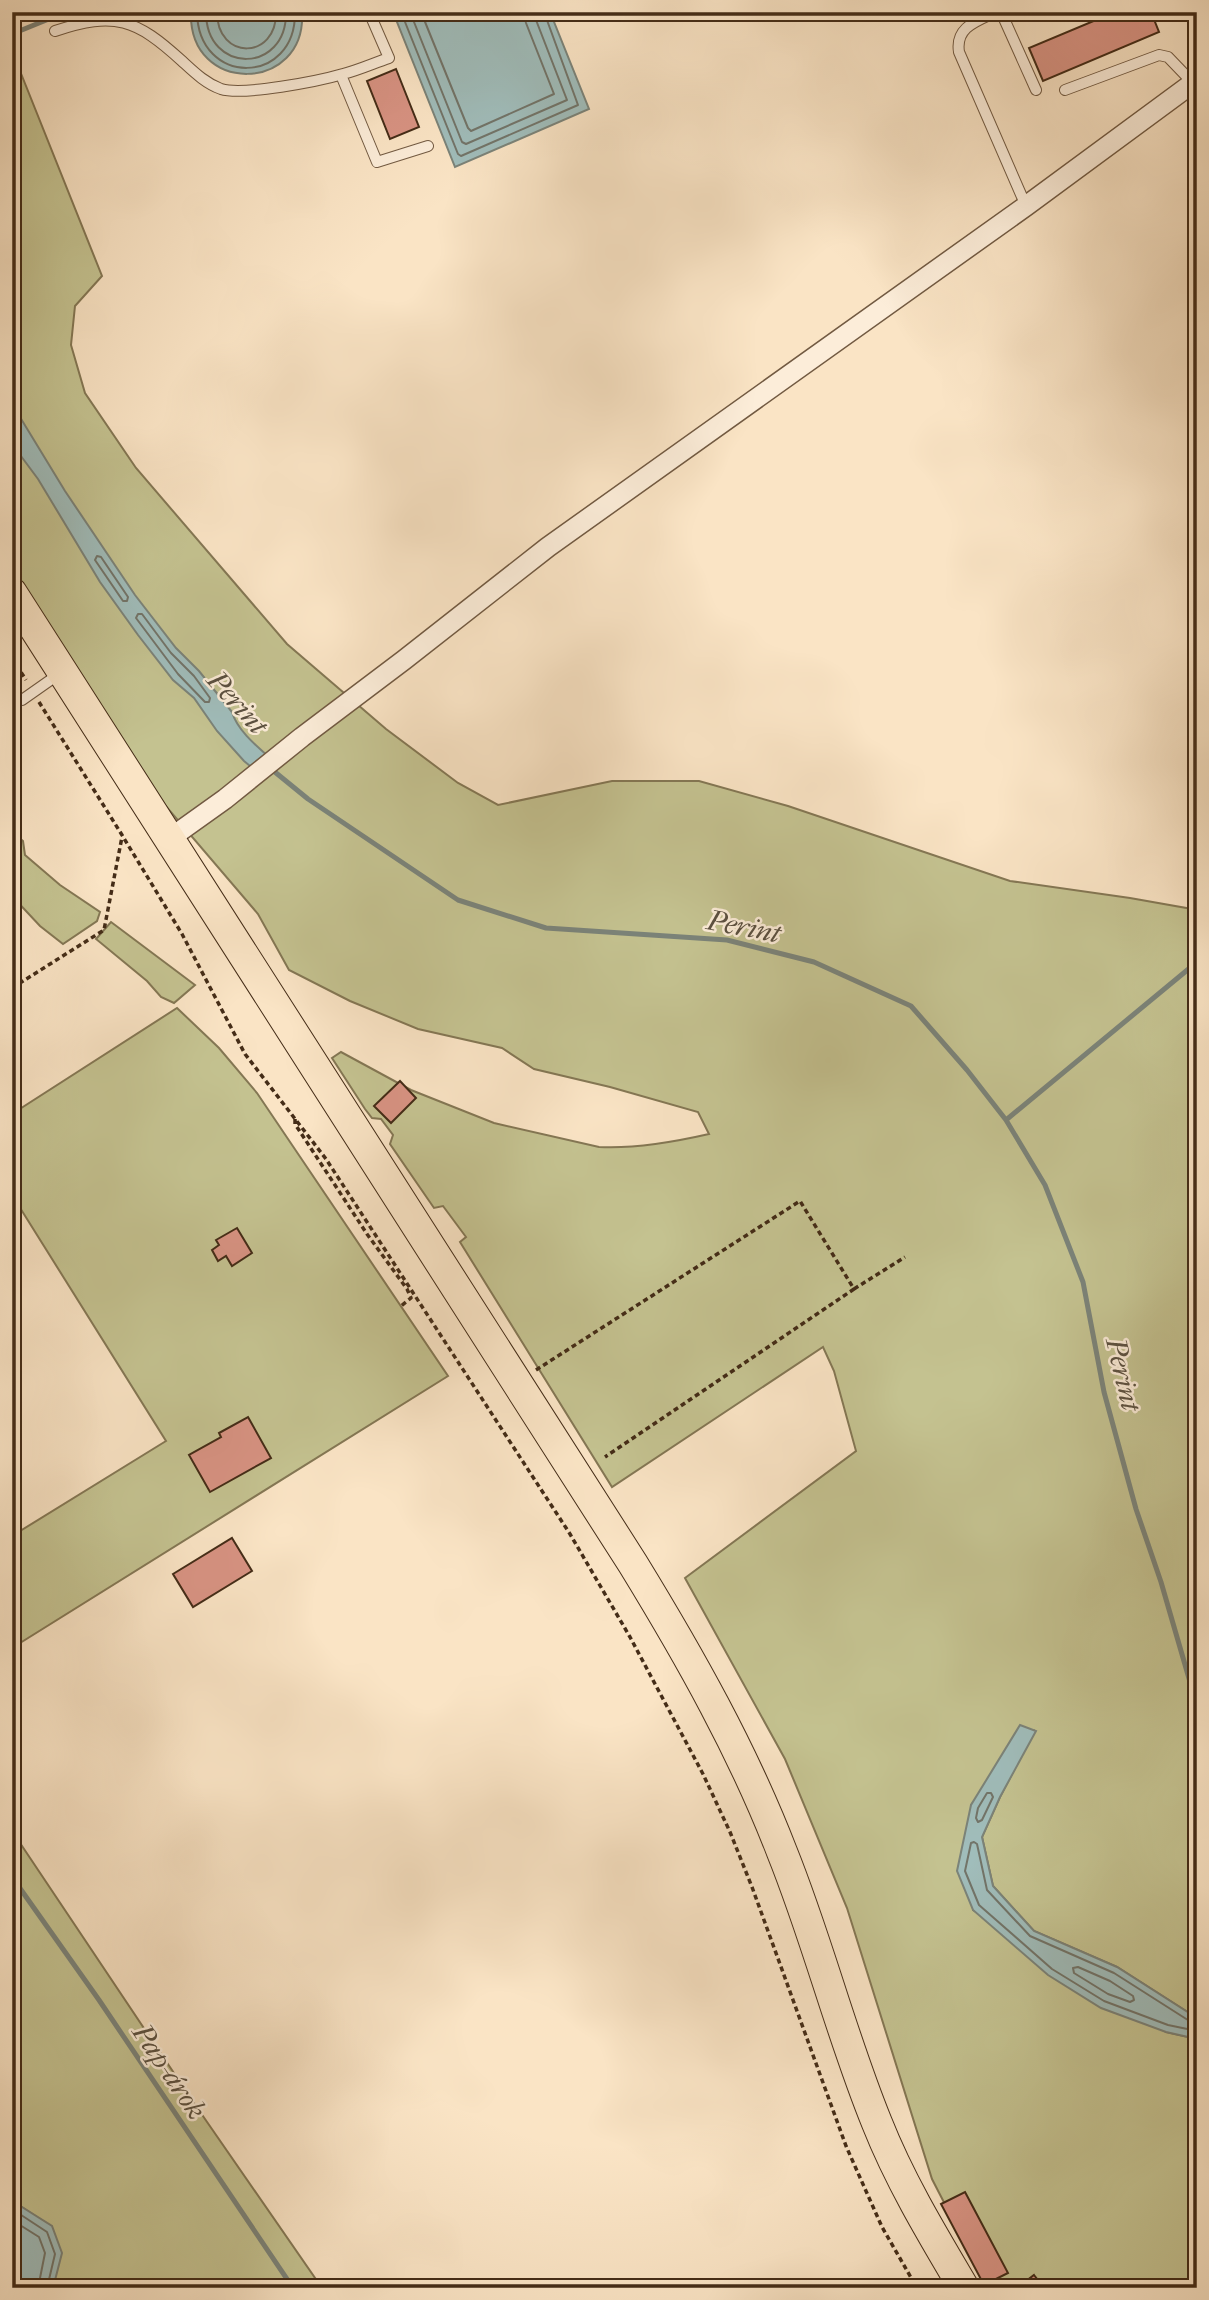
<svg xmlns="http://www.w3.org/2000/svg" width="1209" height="2300" viewBox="0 0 1209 2300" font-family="'IM FELL French Canon',serif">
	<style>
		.green { fill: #c4c290; stroke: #847754; stroke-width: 2 }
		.water { fill: #a0bdbb; stroke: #7b8379; stroke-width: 2 }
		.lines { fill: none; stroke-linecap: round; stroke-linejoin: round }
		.shore { stroke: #727469; stroke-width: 2 }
		.stream { stroke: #7b8379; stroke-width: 5 }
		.building { fill: #d89383; stroke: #442c17; stroke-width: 2 }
		.lane-casing { stroke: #725a42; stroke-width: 12 }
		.street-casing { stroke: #725a42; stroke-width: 22 }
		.primary-casing { stroke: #442c17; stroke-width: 32 }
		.path { stroke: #442c17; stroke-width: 3.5; stroke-dasharray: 5 3.5; stroke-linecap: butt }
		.lane { stroke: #fcedd9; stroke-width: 10 }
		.street { stroke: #fcedd9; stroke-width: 19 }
		.primary { stroke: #fae4c5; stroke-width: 30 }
		.labels { text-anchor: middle; stroke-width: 5; stroke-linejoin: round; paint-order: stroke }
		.water-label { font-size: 28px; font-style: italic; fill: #5b5040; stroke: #fcedd9 }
	</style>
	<rect width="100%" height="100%" fill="#fae4c5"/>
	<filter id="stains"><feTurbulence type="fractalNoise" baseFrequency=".00286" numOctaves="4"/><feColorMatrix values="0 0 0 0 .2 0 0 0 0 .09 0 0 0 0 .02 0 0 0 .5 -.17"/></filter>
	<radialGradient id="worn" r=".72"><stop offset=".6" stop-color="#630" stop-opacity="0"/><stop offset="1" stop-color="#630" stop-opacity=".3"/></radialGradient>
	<path class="green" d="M 12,51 L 102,276 L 75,306 L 71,345 L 85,393 L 136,468 L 287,644 L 386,729 L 458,783 L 498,805 L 612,781 L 699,781 L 788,806 L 1010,881 L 1130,898 L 1192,909 L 1197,913 L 1197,2018 L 1117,1967 L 1034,1931 L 993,1886 L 982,1837 L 1000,1797 L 1035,1730 L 971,1805 L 973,1910 L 1166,2032 L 1197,2039 L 1197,2288 L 988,2288 L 932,2179 L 847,1908 L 785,1759 L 685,1578 L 856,1451 L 834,1371 L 823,1347 L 612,1487 L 460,1242 L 466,1237 L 443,1206 L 434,1208 L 390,1144 L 393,1135 L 381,1119 L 372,1118 L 365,1109 L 332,1058 L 341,1052 L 411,1090 L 494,1123 L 599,1147 C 636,1149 674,1142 709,1134 L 698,1112 L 610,1087 L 534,1069 L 502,1048 L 418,1029 L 350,1001 L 289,970 L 258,914 L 152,790 L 12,571 Z
		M 12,832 L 23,841 L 25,855 L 60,885 L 100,912 L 97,921 L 63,944 L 40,926 L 12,896 Z
		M 111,922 L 195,985 L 174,1003 L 161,997 L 147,981 L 96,939 Z
		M 177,1008 L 219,1048 L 257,1093 L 448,1376 L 12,1648 L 12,1536 L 166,1441 L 12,1195 L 12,1114 Z
		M 12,1831 L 196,2106 L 322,2288 L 53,2288 L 52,2227 L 14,2202 L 12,2203 Z"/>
	<path class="water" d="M 191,12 L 302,12 C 307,93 188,96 191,12 Z
		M 393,12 L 550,12 L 589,109 L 455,167 Z
		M 12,404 L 65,491 L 135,595 L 176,648 L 199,671 L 232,712 C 238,733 263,751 278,765 L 262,776 L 244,761 L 217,731 L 194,698 L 173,680 L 138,635 L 100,582 L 38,479 L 12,444 Z
		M 1020,1725 L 1036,1731 L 1000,1797 L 982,1837 L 993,1886 L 1034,1931 L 1117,1967 L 1197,2018 L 1197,2039 L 1166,2032 L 1101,2008 L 1048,1975 L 973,1910 L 957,1871 L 971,1805 Z
		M 14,2202 L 52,2226 L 62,2253 L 53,2288 L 12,2288 L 12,2203 Z"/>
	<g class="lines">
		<path class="shore" d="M 197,12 C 198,87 296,86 295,12
			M 206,12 C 206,75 287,74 286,12
			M 217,12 C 217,61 277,60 276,12
			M 401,12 L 458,154 L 461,156 L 578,105 L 544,12
			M 410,12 L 462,142 L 466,144 L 567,100 L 536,20 L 535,12
			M 421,12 L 468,128 L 471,131 L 554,94 L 526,23 L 524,12
			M 97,556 L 101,557 L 128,597 L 127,601 L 123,601 L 95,560 Z
			M 138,614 L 142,614 L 171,653 L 194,676 L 210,698 L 209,702 L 205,702 L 178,674 L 136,618 Z
			M 987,1793 L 991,1793 L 993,1797 L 982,1820 L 978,1822 L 976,1818 L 978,1808 Z
			M 1078,1967 L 1110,1981 L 1133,1996 L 1134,2000 L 1130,2002 L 1108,1994 L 1074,1973 L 1073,1968 Z
			M 1197,2023 L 1191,2022 L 1114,1973 L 1030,1936 L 987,1890 L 977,1844 L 974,1842 L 971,1843 L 965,1871 L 979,1905 L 1052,1969 L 1104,2001 L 1168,2025 L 1197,2031
			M 12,2209 L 47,2232 L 55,2254 L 47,2288
			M 12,2220 L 39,2237 L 45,2253 L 38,2288"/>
		<path class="stream" d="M 171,12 L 183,14
			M 12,34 L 66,12
			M 270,768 L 308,799 L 458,900 L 546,928 L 727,940 L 814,962 L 911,1006 L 967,1070 L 1006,1120 L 1045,1185 L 1083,1282 L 1104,1392 L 1136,1509 L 1161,1582 L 1197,1706
			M 1006,1120 L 1197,962
			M 12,1877 L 99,2000 L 293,2288"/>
	</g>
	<path class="building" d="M 1115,12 L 1151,12 L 1159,32 L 1043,81 L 1029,48 Z
		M 396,69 L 419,127 L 390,139 L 367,81 Z
		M 400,1081 L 416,1098 L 391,1123 L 374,1106 Z
		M 237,1228 L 252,1253 L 232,1266 L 226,1256 L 218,1261 L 212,1250 L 219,1245 L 216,1240 Z
		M 248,1417 L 271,1458 L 210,1492 L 189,1455 L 221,1437 L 219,1433 Z
		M 232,1538 L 252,1571 L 193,1607 L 173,1574 Z
		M 965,2192 L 1008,2273 L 984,2285 L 941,2204 Z
		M 1034,2275 L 1044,2288 L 1017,2288 Z"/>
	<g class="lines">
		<defs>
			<path id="lane" d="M 996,12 C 977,21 955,27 959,52 L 1026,206
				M 1001,12 L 1036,90
				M 55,31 C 115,11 136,19 182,61 C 194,72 205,83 221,89 C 243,96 319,81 343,74 C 359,70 374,63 389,58 L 369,12
				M 341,75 L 377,162 L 428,146
				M 1065,90 L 1159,55 L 1168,57 L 1193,83
				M 12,700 L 22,700 L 59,674"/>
			<path id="street" d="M 169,839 L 225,799 L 302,737 L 404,660 L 548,547 L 1026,206 L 1197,80"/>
			<path id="primary" d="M 12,593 L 633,1564 C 690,1657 743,1751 782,1852 C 818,1941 841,2035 877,2123 C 900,2181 932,2234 964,2288"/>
		</defs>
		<use href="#lane" class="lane-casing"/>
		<use href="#street" class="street-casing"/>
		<use href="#primary" class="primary-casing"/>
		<path class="path" d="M 12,658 L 26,680
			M 39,702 L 122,835 L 182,934 L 245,1054 L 326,1159 L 570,1534 L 630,1637 L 703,1774 L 730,1832 L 752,1887 L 846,2146 L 882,2227 L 917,2288
			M 12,988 L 104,930 L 122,837
			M 295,1119 L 295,1124 L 367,1234 L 407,1289 L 411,1298 L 401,1306
			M 854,1289 L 905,1257
			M 536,1370 L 800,1201 L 854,1289 L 605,1457"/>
		<use href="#lane" class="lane"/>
		<use href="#street" class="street"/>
		<use href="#primary" class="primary"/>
	</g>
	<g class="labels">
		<g class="water-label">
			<text transform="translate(238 702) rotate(48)" y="10">Perint</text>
			<text transform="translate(744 926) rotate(11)" y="10">Perint</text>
			<text transform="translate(1124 1374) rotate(77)" y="10">Perint</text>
			<text transform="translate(170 2071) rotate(56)" y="10">Pap-árok</text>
		</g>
	</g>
	<rect width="1209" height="2300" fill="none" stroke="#fae4c5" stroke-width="42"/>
	<rect x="14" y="14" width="1181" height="2272" fill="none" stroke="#442c17" stroke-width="3.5"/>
	<rect x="21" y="21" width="1167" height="2258" fill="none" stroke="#442c17" stroke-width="2"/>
	<rect width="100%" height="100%" filter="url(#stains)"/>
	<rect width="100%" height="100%" fill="url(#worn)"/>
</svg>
